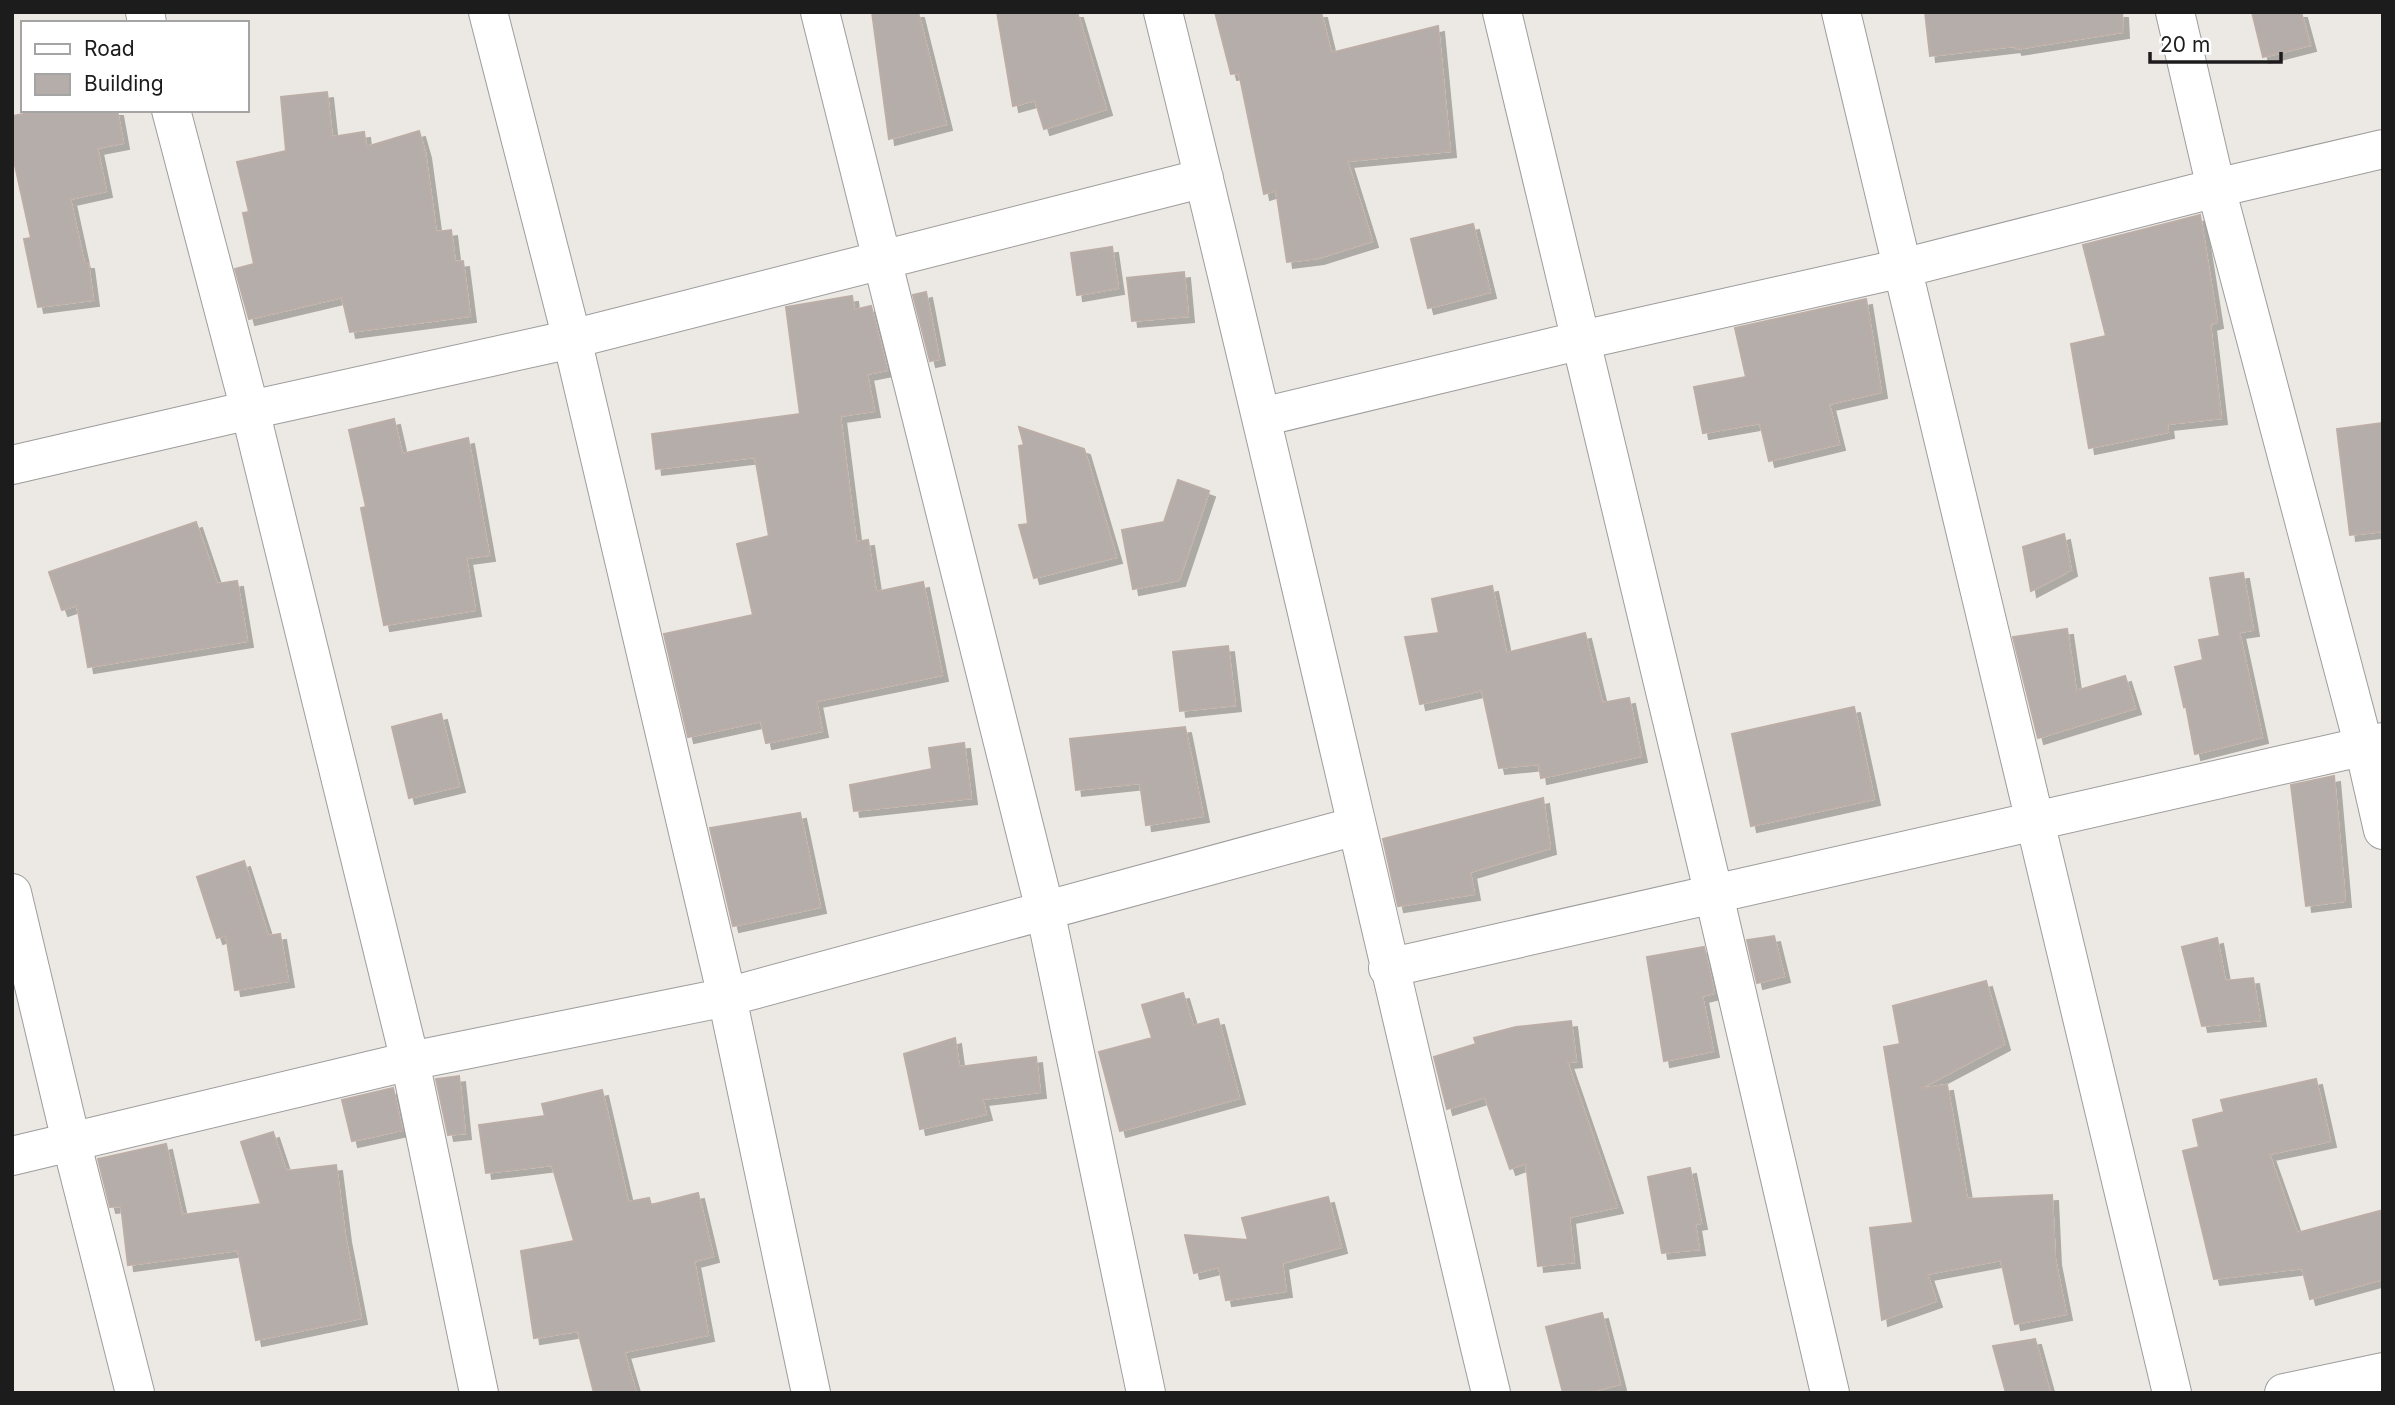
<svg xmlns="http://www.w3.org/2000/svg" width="2395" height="1405" viewBox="0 0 2395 1405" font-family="Inter,sans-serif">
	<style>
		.building { fill: #b5ada9; stroke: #bcaea7; stroke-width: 2; filter: url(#shadow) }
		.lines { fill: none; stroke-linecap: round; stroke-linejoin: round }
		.street-casing { stroke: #9d9d9d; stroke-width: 40 }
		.street { stroke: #fff; stroke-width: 38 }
	</style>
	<defs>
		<filter id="shadow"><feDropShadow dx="6" dy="6" stdDeviation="0" flood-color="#0004"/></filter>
	</defs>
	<rect width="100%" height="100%" fill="#ece8e3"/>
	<path class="building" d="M 872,12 L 918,12 L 946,124 L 889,139 Z
		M 997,12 L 1077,12 L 1106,109 L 1044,129 L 1035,100 L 1013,106 Z
		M 1215,12 L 1321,12 L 1331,53 L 1438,26 L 1450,151 L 1347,161 L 1372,241 L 1318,258 L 1287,262 L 1276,190 L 1264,194 L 1239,73 L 1231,74 Z
		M 1925,12 L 2122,12 L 2123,32 L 2016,49 L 2015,46 L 1930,56 Z
		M 2252,12 L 2301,12 L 2310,45 L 2263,57 Z
		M 327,92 L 332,137 L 364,132 L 366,147 L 419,131 L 425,152 L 436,232 L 451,230 L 455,262 L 463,261 L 470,316 L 350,332 L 342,297 L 249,319 L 235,269 L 254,264 L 243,213 L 249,212 L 237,162 L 286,151 L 281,97 Z
		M 46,110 L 117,110 L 123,143 L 97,148 L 106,191 L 70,199 L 84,263 L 88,263 L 93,300 L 38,307 L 24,239 L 31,238 L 12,152 L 12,116 Z
		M 2200,215 L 2217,322 L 2210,324 L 2221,418 L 2167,424 L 2168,432 L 2089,448 L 2071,344 L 2106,336 L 2083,245 Z
		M 1473,224 L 1490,292 L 1428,308 L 1411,239 Z
		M 1112,247 L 1118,288 L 1077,295 L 1071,253 Z
		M 1184,272 L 1188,316 L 1132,321 L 1127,278 Z
		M 926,292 L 939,359 L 930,361 L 913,295 Z
		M 852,296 L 854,310 L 871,306 L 887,370 L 867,374 L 874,411 L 840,416 L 856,542 L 868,540 L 876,592 L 923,582 L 942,675 L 816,701 L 822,731 L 766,743 L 761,721 L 688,737 L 664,634 L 753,615 L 737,544 L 769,536 L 755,457 L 656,469 L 652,434 L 800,414 L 786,307 Z
		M 1866,299 L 1881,392 L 1829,404 L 1839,444 L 1769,461 L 1760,423 L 1703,433 L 1694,387 L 1746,377 L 1735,328 Z
		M 394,419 L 402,454 L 468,438 L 489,555 L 466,558 L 475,610 L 384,625 L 361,508 L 366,507 L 349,430 Z
		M 2383,423 L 2383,531 L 2350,535 L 2337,429 Z
		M 1019,427 L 1084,449 L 1116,557 L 1034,578 L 1019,525 L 1028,524 L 1019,446 L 1024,445 Z
		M 1178,480 L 1209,491 L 1179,580 L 1133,589 L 1122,530 L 1164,522 Z
		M 196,522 L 217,584 L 237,581 L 247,641 L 88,667 L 77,605 L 62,610 L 49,572 Z
		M 2064,534 L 2071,570 L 2031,591 L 2023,547 Z
		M 2243,573 L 2253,630 L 2239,632 L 2262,737 L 2195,754 L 2186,706 L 2184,707 L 2175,667 L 2203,660 L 2199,640 L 2220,636 L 2210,578 Z
		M 1492,586 L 1506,653 L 1585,633 L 1602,703 L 1629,698 L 1641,756 L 1541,778 L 1539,764 L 1499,768 L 1482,690 L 1420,704 L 1405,637 L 1439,633 L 1432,599 Z
		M 2067,629 L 2076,691 L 2125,676 L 2135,708 L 2038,738 L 2013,637 Z
		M 1228,646 L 1235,705 L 1180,711 L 1173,652 Z
		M 1854,707 L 1874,799 L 1751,826 L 1732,734 Z
		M 441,714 L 459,786 L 409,798 L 392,727 Z
		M 1185,727 L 1203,816 L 1146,825 L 1140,783 L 1076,790 L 1070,739 Z
		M 964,743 L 971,798 L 854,811 L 850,785 L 932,769 L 929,748 Z
		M 2334,776 L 2345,901 L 2306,906 L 2291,785 Z
		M 1543,798 L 1550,848 L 1470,872 L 1474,894 L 1398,906 L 1383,839 Z
		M 800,813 L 820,907 L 733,926 L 710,828 Z
		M 244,861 L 268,936 L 280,934 L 288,981 L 235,990 L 226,935 L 217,938 L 197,877 Z
		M 1774,936 L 1784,976 L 1757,983 L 1747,940 Z
		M 2217,938 L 2225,981 L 2253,978 L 2260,1020 L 2202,1026 L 2182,947 Z
		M 1704,947 L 1714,993 L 1702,996 L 1713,1051 L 1664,1061 L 1647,957 Z
		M 1986,981 L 2004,1044 L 1919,1089 L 1947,1085 L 1967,1199 L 2052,1195 L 2055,1259 L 2066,1314 L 2015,1324 L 2001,1260 L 1927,1274 L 1936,1301 L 1882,1320 L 1870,1228 L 1913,1223 L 1884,1047 L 1900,1044 L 1893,1006 Z
		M 1183,993 L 1193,1026 L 1218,1019 L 1239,1098 L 1120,1131 L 1099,1052 L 1152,1038 L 1142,1005 Z
		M 1571,1021 L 1576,1061 L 1567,1062 L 1617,1207 L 1569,1217 L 1574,1262 L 1538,1266 L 1526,1163 L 1510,1169 L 1485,1097 L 1447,1109 L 1434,1057 L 1476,1044 L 1474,1038 L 1516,1027 Z
		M 955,1038 L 959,1067 L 1036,1057 L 1040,1092 L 982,1099 L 986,1114 L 920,1129 L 904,1054 Z
		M 459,1076 L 465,1133 L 448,1135 L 436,1079 Z
		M 2316,1079 L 2330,1141 L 2269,1154 L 2297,1233 L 2383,1210 L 2383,1279 L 2310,1299 L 2302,1268 L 2214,1279 L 2183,1151 L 2199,1147 L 2193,1120 L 2224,1112 L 2221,1100 Z
		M 393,1088 L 402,1130 L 352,1141 L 342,1100 Z
		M 602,1090 L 628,1202 L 649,1198 L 651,1205 L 698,1193 L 713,1256 L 694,1261 L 708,1335 L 624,1352 L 636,1393 L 594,1393 L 578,1331 L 534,1338 L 521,1251 L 574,1241 L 552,1165 L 486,1173 L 479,1125 L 545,1116 L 542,1104 Z
		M 273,1132 L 286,1171 L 336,1165 L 345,1236 L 361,1318 L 256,1340 L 238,1250 L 128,1265 L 121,1206 L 110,1207 L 98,1159 L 166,1144 L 182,1215 L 261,1204 L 241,1142 Z
		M 1690,1168 L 1701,1223 L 1695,1224 L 1699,1249 L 1662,1253 L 1648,1177 Z
		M 1328,1197 L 1341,1247 L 1282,1263 L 1286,1291 L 1226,1300 L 1219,1267 L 1194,1273 L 1185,1235 L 1248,1240 L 1242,1218 Z
		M 1602,1313 L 1620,1384 L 1585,1393 L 1563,1393 L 1546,1327 Z
		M 2035,1339 L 2050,1393 L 2006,1393 L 1993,1346 Z"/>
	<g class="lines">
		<defs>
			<path id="street" d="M 145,12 L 147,23
				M 488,12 L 572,339 L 727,997 L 811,1393
				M 820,12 L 1045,910 L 1146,1393
				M 1163,12 C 1277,471 1380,933 1491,1393
				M 1502,12 L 1714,895 L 1830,1393
				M 1841,12 L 2172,1393
				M 2175,12 L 2216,188 L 2364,747 L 2383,830
				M 171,110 L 250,410 L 410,1061 L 479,1393
				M 1262,417 L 1582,340 L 1903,268 L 2216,188 L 2383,149
				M 12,465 L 250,410 L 572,339 L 1204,178
				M 12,893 L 71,1141 L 135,1393
				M 1388,968 L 2383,742
				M 12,1156 L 410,1061 L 727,997 L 1356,826
				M 2284,1393 L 2383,1372"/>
		</defs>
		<use href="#street" class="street-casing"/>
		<use href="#street" class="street"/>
	</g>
	<rect width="2395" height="1405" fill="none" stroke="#1c1c1c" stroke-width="28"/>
	<rect x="21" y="21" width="228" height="91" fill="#ffffff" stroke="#a4a4a4" stroke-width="2"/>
	<rect x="35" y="44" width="35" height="10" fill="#ffffff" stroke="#a4a4a4" stroke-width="2"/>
	<text x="84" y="56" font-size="21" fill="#1c1c1c">Road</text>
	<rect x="35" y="74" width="35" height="21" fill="#b5ada9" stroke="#a4a4a4" stroke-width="2"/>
	<text x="84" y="91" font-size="21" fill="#1c1c1c">Building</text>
	<path d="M2150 52v10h131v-10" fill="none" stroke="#1c1c1c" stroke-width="3.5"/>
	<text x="2160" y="52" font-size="21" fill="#1c1c1c" stroke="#ffffff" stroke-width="5" paint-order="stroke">20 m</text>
</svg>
